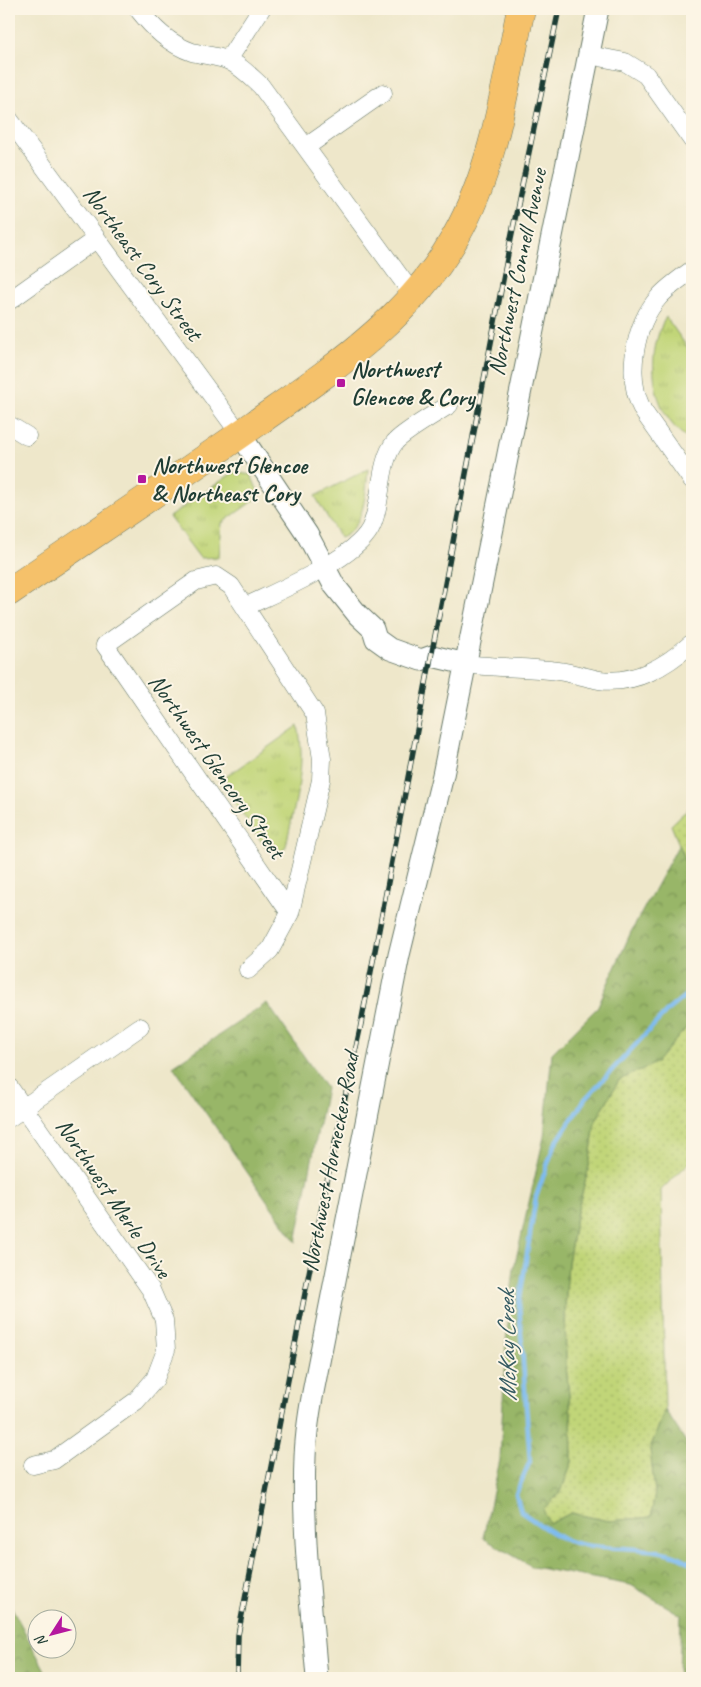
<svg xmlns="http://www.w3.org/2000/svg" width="701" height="1687" viewBox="0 0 701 1687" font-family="Caveat,sans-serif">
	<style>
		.grass { fill: url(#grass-dots); stroke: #708956 }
		.forest { fill: url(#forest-crowns); stroke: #5c7a4e }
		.park { fill: url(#park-tufts); stroke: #708956 }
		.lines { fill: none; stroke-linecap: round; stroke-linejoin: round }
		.stream { stroke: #7dbbf0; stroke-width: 4.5 }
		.minor-casing { stroke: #677868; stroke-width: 19 }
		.tertiary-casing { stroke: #677868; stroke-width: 23 }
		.primary-casing { stroke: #677868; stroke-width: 29 }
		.minor { stroke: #fff; stroke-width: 18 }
		.tertiary { stroke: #fff; stroke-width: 21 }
		.primary { stroke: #f5c16b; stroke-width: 28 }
		.rail-casing { stroke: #1f3d34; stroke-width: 5.5 }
		.rail { stroke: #fcf5e5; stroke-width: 4; stroke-dasharray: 11; stroke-linecap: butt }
		.poi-dot { fill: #b5179e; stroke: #fcf5e5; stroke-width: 2 }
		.labels { text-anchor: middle; stroke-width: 4; stroke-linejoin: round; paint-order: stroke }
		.street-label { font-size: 24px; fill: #1f3d34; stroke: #fcf5e5 }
		.poi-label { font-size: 24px; font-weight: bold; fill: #1f3d34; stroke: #fcf5e5; text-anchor: start }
		.water-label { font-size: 25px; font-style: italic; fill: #365c63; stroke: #fcf5e5 }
	</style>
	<defs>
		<pattern id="grass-dots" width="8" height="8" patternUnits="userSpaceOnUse" patternTransform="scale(1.25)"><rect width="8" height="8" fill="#c1d578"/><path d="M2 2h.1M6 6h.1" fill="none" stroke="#a5b868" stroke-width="1.8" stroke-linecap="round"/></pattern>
		<pattern id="forest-crowns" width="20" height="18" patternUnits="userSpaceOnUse" patternTransform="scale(1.25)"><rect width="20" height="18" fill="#98b668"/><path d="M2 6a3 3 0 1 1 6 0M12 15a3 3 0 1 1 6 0" fill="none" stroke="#7b9556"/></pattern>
		<pattern id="park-tufts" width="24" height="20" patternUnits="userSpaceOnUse" patternTransform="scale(1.25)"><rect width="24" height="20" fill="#c1d578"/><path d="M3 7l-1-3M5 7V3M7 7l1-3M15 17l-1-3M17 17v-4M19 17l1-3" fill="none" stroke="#a5b868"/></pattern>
	</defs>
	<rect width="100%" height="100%" fill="#fcf5e5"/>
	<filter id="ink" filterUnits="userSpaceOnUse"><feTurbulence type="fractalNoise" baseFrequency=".02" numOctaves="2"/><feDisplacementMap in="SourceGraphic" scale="10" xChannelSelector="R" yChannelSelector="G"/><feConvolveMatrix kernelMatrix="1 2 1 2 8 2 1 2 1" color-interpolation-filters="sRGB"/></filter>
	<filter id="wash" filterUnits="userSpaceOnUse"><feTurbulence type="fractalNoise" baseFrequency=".0096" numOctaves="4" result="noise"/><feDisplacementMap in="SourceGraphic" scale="20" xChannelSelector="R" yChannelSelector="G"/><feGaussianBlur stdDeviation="1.12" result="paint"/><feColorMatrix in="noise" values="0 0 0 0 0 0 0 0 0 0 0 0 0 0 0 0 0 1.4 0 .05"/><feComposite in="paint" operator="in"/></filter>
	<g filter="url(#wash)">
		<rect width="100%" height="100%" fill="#eee7ca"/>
		<path class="grass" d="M 692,805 L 692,876 L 671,825 Z
			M 692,1021 L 692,1160 L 661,1190 L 665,1410 L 650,1449 L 655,1492 L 651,1517 L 609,1521 L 571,1513 L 549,1524 L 542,1509 L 561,1492 L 572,1461 L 571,1414 L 566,1366 L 565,1308 L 568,1263 L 576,1216 L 589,1166 L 595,1122 L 619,1080 L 655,1063 Z"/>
		<path class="forest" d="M 679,844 L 692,876 L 692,1021 L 656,1063 L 619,1080 L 595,1122 L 589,1166 L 576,1216 L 568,1263 L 565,1308 L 566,1366 L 571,1414 L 572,1461 L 561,1492 L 543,1509 L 549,1524 L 571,1513 L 609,1521 L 651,1517 L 655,1492 L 650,1449 L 665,1410 L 692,1451 L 692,1678 L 675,1678 L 679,1673 L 681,1615 L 631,1585 L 533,1567 L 483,1538 L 500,1460 L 506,1343 L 514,1268 L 544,1137 L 552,1053 L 597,1008 L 631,932 Z
			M 267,1003 L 326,1088 L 296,1242 L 173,1066 Z
			M 9,1602 L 49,1678 L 9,1678 Z"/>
		<path class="park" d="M 666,317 L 692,354 L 692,436 L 686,437 C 650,412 645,353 666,317 Z
			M 368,469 C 366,490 365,529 340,538 L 315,496 Z
			M 234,472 L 251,475 L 260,496 L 222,523 L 219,557 L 200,558 L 169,517 Z
			M 298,726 C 307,766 294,806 286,846 L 282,852 L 277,854 L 268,851 L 220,781 Z"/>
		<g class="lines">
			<path class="stream" d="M 692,990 L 669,1009 L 585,1099 L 554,1146 L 536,1197 L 519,1304 L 530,1461 L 516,1494 L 521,1512 C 535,1521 551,1534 566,1540 C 600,1554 669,1541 692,1565"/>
		</g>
	</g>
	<g filter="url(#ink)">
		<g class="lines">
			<defs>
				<path id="minor" d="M 138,9 C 153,28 169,44 192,52 C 204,55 216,56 227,60 C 240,65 251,77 261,86 L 414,296
					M 589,55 L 625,62 L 646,75 L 692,140
					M 228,60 L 261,9
					M 9,119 L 240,434
					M 306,147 L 383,93
					M 692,270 C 681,278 668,287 659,297 C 634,325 625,378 643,411 L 692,480
					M 9,301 L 96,239
					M 9,425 L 27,436
					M 245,607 C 278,591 353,560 370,529 C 383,504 378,463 395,442 C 405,431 435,414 449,405
					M 466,664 C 496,668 527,667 558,671 C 572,673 585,677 599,680 C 635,685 666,666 692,643
					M 248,970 L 270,950 L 290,913 L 321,780 L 322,759 L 315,714 L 231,586 L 216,576 L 196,581 L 105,645 L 290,913
					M 9,1087 L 151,1290 L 164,1320 L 166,1350 L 155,1379 L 136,1401 L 54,1460 L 33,1465
					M 9,1118 L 140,1027"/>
				<path id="tertiary" d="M 240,434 L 307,534 L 334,585 L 358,615 L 373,629 L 376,639 L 390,649 L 421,660 L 432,656 L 466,664
					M 317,1678 C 311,1605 302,1531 305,1457 C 306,1432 310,1407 315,1382 L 399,955 L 443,775 L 598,9"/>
				<path id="primary" d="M 9,592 C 91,536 174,481 255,424 C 331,370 410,319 456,236 C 495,167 505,85 521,9"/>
			</defs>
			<use href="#minor" class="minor-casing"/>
			<use href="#tertiary" class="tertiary-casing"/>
			<use href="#primary" class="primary-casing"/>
			<use href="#minor" class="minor"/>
			<use href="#tertiary" class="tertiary"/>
			<use href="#primary" class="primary"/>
			<defs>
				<path id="rail" d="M 237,1678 L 238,1635 L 329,1171 L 360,1029 L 511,238 L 559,9"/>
			</defs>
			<use href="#rail" class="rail-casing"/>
			<use href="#rail" class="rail"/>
		</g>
	</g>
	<g class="poi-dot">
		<rect x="336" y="378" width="10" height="10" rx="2.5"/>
		<rect x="137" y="474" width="10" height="10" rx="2.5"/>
	</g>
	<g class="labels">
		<g class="street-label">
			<text transform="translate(143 263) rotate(54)" y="8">Northeast Cory Street</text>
			<text transform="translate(517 272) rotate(-78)" y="8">Northwest Connell Avenue</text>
			<text transform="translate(217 766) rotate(55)" y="8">Northwest Glencory Street</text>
			<text transform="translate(330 1162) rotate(-79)" y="8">Northwest Hornecker Road</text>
			<text transform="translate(114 1198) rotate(56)" y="8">Northwest Merle Drive</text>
		</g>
		<g class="poi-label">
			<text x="351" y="377">Northwest<tspan x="351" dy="28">Glencoe &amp; Cory</tspan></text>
			<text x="152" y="473">Northwest Glencoe<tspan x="152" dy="28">&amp; Northeast Cory</tspan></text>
		</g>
		<g class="water-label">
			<text transform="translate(506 1346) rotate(-91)" y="9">McKay Creek</text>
		</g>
	</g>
	<rect width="701" height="1687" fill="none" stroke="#fcf5e5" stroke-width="30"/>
	<g transform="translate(52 1634) rotate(234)"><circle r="24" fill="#fcf5e5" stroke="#a4ab9e"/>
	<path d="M0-4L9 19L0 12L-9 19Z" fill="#b5179e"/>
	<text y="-8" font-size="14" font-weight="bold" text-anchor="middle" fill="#1f3d34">N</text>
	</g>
</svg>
